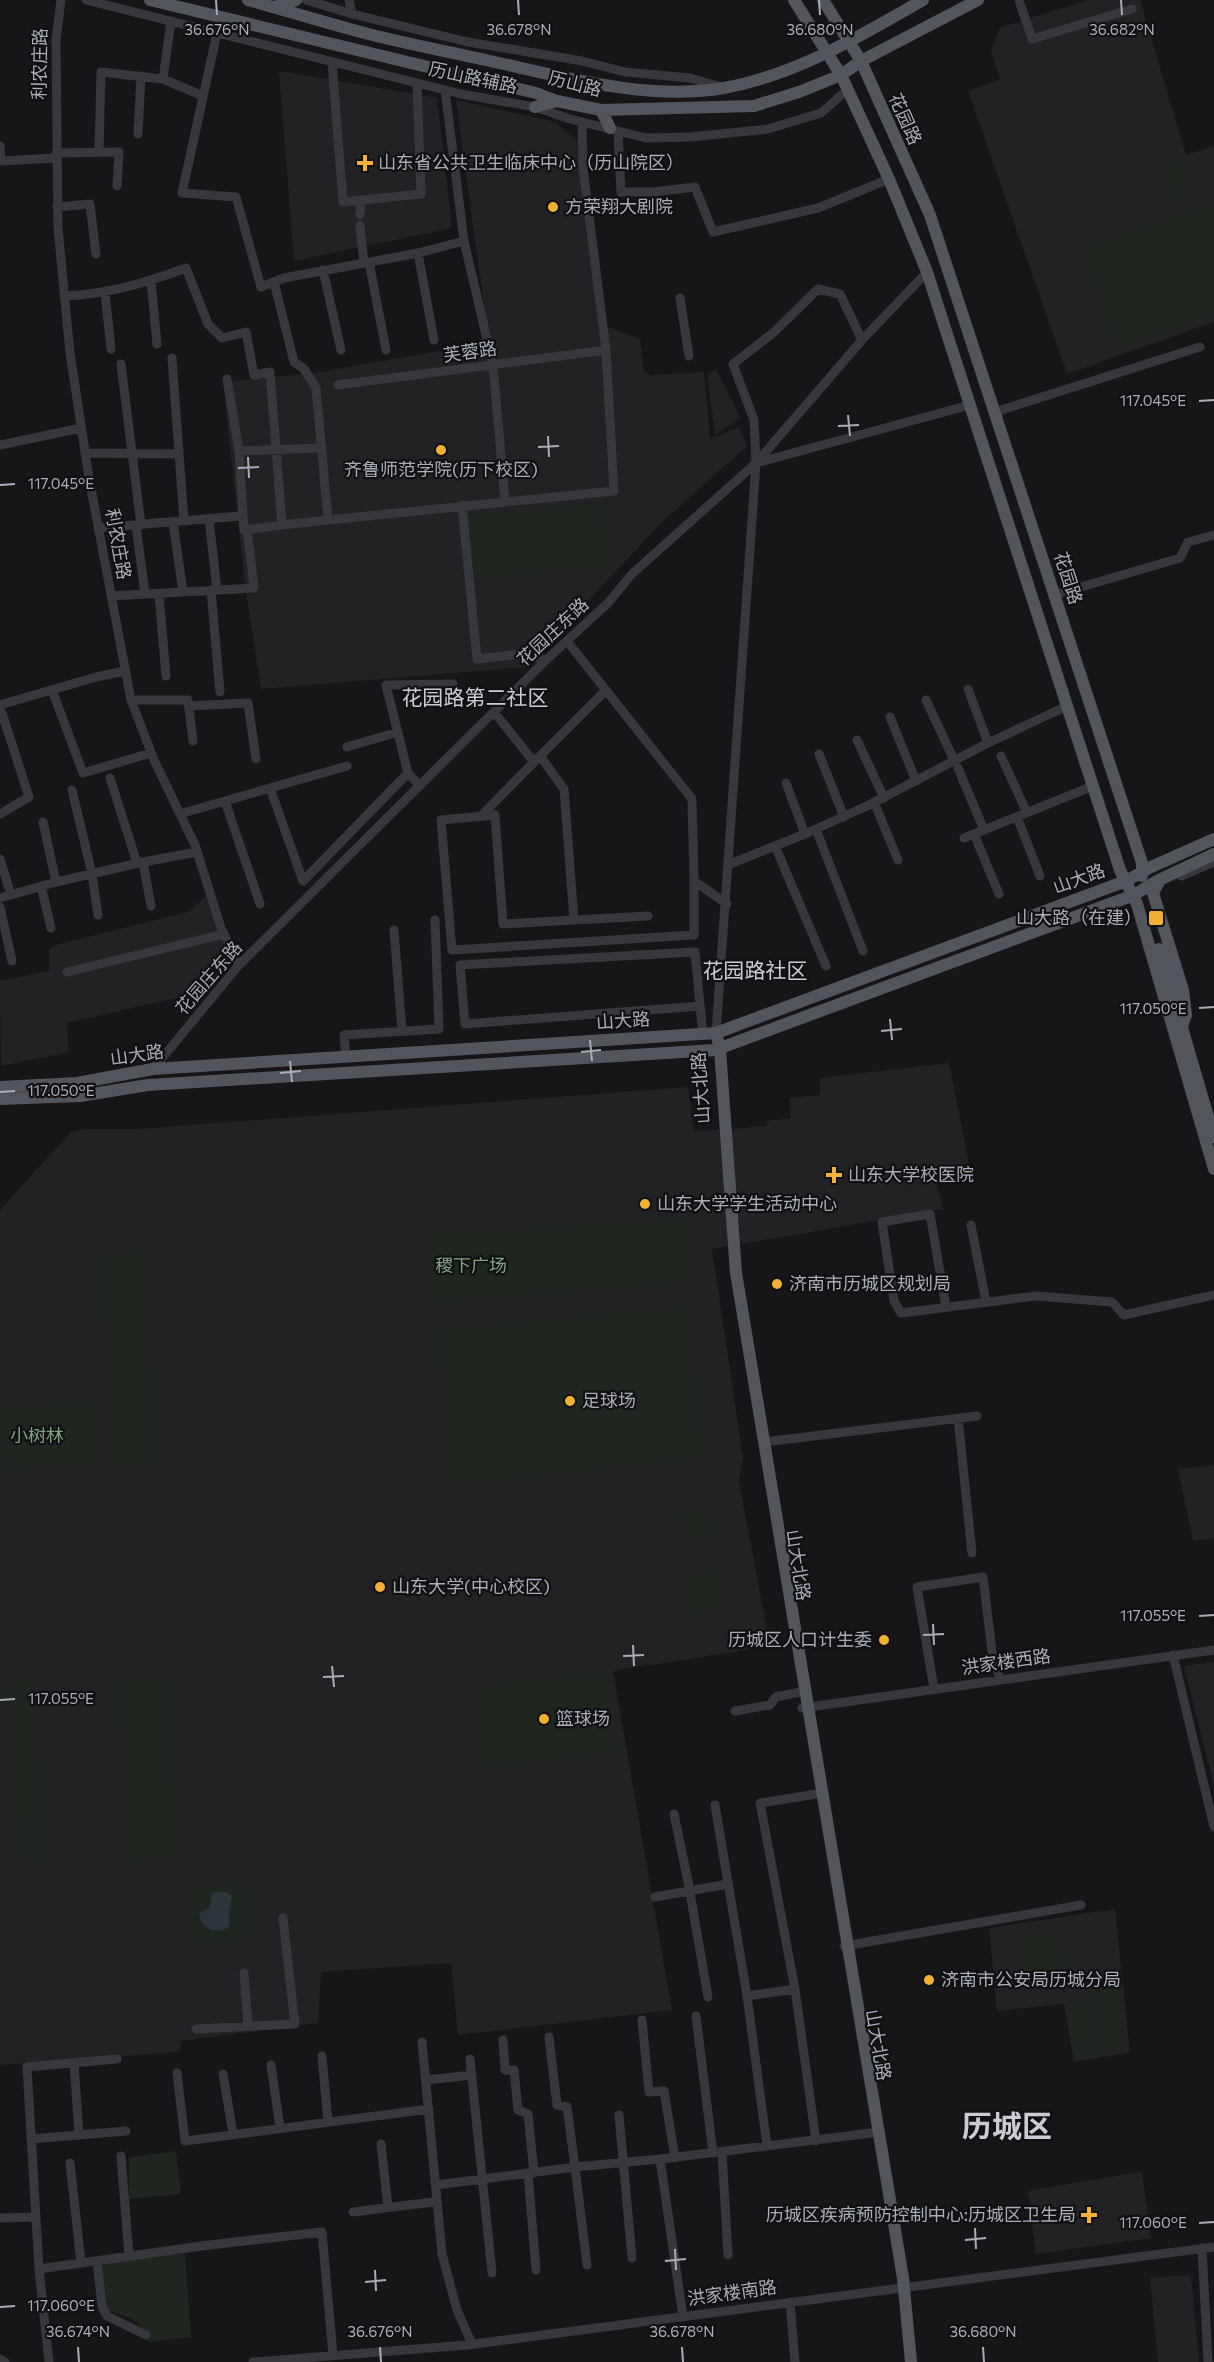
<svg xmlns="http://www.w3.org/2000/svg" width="1214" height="2362" viewBox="0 0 1214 2362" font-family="Commissioner,'Noto Sans SC',sans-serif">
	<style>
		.built { fill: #222225 }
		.green { fill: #1e261f }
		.water { fill: #2c353c }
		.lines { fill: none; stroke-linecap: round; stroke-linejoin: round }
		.minor { stroke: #37383d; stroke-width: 9 }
		.major { stroke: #53555c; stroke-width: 12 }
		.ticks { fill: none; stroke: #a8adb8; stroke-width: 2 }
		.poi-dot { fill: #f2b134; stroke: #111113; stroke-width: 2 }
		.labels { text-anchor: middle; stroke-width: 4.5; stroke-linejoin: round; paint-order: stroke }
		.street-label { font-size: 18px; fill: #a8adb8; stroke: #111113 }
		.poi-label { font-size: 18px; fill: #a8adb8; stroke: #111113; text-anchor: start }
		.park-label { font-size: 18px; fill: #7fa381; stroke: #111113 }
		.quarter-label { font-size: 21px; fill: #c9ccd4; stroke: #111113 }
		.town-label { font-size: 30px; font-weight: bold; fill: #c9ccd4; stroke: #111113 }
		.ticks-label { font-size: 15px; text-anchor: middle; fill: #a8adb8; stroke: #111113; stroke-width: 4.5; stroke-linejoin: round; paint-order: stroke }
	</style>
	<rect width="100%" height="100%" fill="#161618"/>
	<path class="built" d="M 1087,0 L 1140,0 L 1186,155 L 1214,146 L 1214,322 L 1067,374 L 968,91 L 1000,79 L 991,51 L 1000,28 Z
		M 279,71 L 437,98 L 452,228 L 294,261 Z
		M 456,100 L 555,122 L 579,142 L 599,328 L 611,328 L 640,339 L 644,372 L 651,375 L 704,372 L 710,439 L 739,427 L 747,446 L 659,525 L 527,667 L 261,689 L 245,585 L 223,382 L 315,373 L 489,342 Z
		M 716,369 L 741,418 L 715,435 L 707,374 Z
		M 206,896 L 230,964 L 211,990 L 67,1023 L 69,1052 L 1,1066 L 0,981 L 49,971 L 50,949 L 56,945 L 188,912 Z
		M 949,1063 L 969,1164 L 934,1173 L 943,1209 L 712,1249 L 743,1458 L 739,1481 L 770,1646 L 613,1671 L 672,2010 L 458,2035 L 451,1963 L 321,1972 L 318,2023 L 181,2041 L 180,2052 L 0,2065 L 0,1210 L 71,1132 L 86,1129 L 138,1129 L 688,1087 L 694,1131 L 734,1129 L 767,1126 L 767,1121 L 791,1118 L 789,1098 L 820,1095 L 820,1078 Z
		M 1214,1465 L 1214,1538 L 1193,1541 L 1178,1469 Z
		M 1214,1662 L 1214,1785 L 1184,1666 Z
		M 1115,1909 L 1130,2053 L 1074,2062 L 1064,2004 L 997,2011 L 989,1928 Z
		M 1142,2172 L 1151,2238 L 1036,2254 L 1028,2191 Z
		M 1191,2275 L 1199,2362 L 1158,2362 L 1150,2278 Z"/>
	<path class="green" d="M 1180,160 L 1192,196 L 1175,202 L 1163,166 Z
		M 1214,205 L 1214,316 L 1115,347 L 1083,246 Z
		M 602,503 L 608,566 L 471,579 L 466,515 Z
		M 688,1218 L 694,1282 L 430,1303 L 426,1234 Z
		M 143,1251 L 157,1463 L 113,1466 L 100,1254 Z
		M 688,1306 L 703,1458 L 451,1485 L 436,1330 Z
		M 98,1401 L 101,1463 L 3,1470 L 0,1407 Z
		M 677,1506 L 709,1515 L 716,1534 L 690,1537 L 686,1529 L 678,1522 Z
		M 717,1570 C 723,1581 724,1593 720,1606 L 709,1611 L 685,1616 L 682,1590 L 689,1583 L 692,1572 Z
		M 603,1672 L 616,1752 L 483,1769 L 474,1686 Z
		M 167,1678 L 177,1857 L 127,1862 L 118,1682 Z
		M 34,1681 L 45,1861 L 22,1862 L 7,1682 Z
		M 248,1882 L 251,1939 L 194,1943 L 190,1886 Z
		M 1061,1932 L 1066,1973 L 1026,1978 L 1021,1937 Z
		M 1118,1986 L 1125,2050 L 1100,2053 L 1092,1989 Z
		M 1090,2000 L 1097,2054 L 1076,2057 L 1069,2003 Z
		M 176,2151 L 181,2194 L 129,2199 L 129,2157 Z
		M 185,2253 L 191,2337 L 148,2342 C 140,2317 129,2317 105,2310 L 102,2263 Z"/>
	<path class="water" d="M 219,1892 L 227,1892 L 232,1896 L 229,1912 L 229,1927 C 215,1935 203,1930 199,1914 L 202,1911 L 210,1908 L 212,1893 Z"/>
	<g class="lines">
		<path class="minor" d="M 61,0 L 56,40 L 58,228 L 70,353 L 89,478 L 131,700 L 154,760 L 195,845 L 221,928 L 239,965
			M 86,0 L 461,94 L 535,107 L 570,119 L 646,138 L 690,137 L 768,129 L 821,113 L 847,90
			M 306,0 L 352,14 L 468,42 L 582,61 L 625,72 L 690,78 L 718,86
			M 349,0 L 352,14
			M 1019,0 L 1032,39 L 1132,9
			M 217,33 L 182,193 L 236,197 L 261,287 L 284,278 L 418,253 L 464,241 L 445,90
			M 332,62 L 343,202 L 421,194 L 417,83
			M 163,79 L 203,96
			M 618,131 L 621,192 L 653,192 L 695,187 L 713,232 L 818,208 L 889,179
			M 138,134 L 141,76
			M 0,146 L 1,161
			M 99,152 L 101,72 L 163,79 L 171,21
			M 56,153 L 119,152 L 117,186
			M 0,161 L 57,158
			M 57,207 L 90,204 L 96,254
			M 360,215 L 361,200
			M 360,225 L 364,263
			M 464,241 L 493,365 L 505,501
			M 418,253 L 434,340
			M 369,262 L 386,350
			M 323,270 L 341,350
			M 151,281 L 157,344
			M 274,282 L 294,362 L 304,369 L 316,388 L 328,520 L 614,491 L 606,350 L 583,168 L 582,122
			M 105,293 L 111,349
			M 64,296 C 108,294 145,283 186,268 L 208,324 L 222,338 L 246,332 L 254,375 L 270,372 L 282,525 L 328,520
			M 680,298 L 689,356
			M 172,358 L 184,521
			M 121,364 L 141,525
			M 227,379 L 239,451
			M 338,385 L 606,350
			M 995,412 L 1200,347
			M 0,445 L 81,428
			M 85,453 L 179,454
			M 756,463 L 970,405
			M 462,505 L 477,659 L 520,654 L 546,660
			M 209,519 L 217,590
			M 173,522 L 183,592
			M 136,525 L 145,594
			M 282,525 L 244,530 L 239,451 L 322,448
			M 98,528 L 240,516
			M 211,590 L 220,692
			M 159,594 L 166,676
			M 1054,595 L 1180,558 L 1188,542 L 1214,535
			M 111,596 L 254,588 L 247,529
			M 567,641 L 692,799 L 694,881 L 727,904
			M 968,689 L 988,743
			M 52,690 L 83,773 L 151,753
			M 131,700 L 188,700 L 193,741
			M 926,700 L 955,762
			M 0,705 L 96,677 L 125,671
			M 188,706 L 248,703 L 256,759
			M 0,707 L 29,797 L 0,814
			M 494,712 L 534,762 L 606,690
			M 890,717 L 916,781
			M 857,740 L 884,798
			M 347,747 L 398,732
			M 819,754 L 844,817
			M 540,756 L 564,789 L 574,920 L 503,924 L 495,815 L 441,820 L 452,950 L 694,935 L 694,876
			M 1001,756 L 1027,813
			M 958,768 L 984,830
			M 110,778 L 137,863
			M 786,783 L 805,834
			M 420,786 L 408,773 L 386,685 L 453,684
			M 270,788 L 303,881 L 408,773
			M 72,790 L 92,874 L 98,915
			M 225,801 L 260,904
			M 874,802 L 898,860
			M 183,813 L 347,766
			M 481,816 L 534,762
			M 1017,817 L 1040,876
			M 43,822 L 56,882
			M 816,829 L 863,951
			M 974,834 L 999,894
			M 964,838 L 1093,786
			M 775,846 L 826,966
			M 0,859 L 11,895
			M 143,862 L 151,906
			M 730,864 L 805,834 L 869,805 L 988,743 L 1067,706
			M 1181,876 L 1214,862
			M 41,886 L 51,928
			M 0,898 L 56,882 L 143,862 L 197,852
			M 0,907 L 12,961
			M 574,920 L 648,916
			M 394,930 L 402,1031
			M 67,972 L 224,934
			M 700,1006 L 465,1024 L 460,965 L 695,952 L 702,1026
			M 716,1033 L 756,463 L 754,420 L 733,364 L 773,333 L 818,289 L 840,294 L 862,340
			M 346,1057 L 344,1035 L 439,1029 L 435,920
			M 153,1069 L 239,965 L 546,660 L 608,603 L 632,574 L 756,463 L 862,340 L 927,272
			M 971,1225 L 986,1302
			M 946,1307 L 930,1214 L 882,1222 L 894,1301 L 901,1313 L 1036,1296 L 1112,1302 L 1124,1315 L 1214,1295
			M 958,1418 L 972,1553
			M 764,1442 L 977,1416
			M 1173,1655 L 1214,1827
			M 934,1689 L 917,1587 L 983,1577 L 993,1660 L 1001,1680
			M 802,1708 L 1214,1650
			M 735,1711 L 770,1705 L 776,1697 L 800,1692
			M 715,1805 L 747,1996 L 767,2146
			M 674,1814 L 690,1891
			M 689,1887 L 708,1997
			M 655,1897 L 728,1884
			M 844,1946 L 1081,1905
			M 244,1973 L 248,2026
			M 747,1996 L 795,1989
			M 696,2016 L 713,2153
			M 642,2020 L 649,2092 L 664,2091 L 675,2158
			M 196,2029 L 295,2024 L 283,1918
			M 503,2040 L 505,2070 L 514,2070 L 518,2110 L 528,2114 L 534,2173
			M 422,2042 L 442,2254 L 457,2310 L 472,2344
			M 322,2056 L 328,2122
			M 470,2059 L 492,2273
			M 74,2063 L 79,2135
			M 271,2065 L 280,2128
			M 177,2073 L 185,2141 L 429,2109
			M 223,2074 L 233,2134
			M 426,2080 L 472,2075
			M 619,2115 L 632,2258
			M 31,2139 L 126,2131
			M 816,2141 L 795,1989 L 760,1803 L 817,1794
			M 381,2144 L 388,2207
			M 722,2152 L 728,2255
			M 121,2156 L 129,2256
			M 660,2159 L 683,2317
			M 70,2163 L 81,2263
			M 528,2173 L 536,2270
			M 436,2185 L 575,2167 L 567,2107 L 557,2105 L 549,2037
			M 353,2212 L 433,2202
			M 0,2218 L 36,2217
			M 1202,2248 L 1208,2362
			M 97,2261 L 102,2306 L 107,2316 L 146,2335
			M 587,2265 L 575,2167 L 660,2159 L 879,2132
			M 39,2269 L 201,2246 L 322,2232 L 333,2355
			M 790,2302 L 795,2362
			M 0,2359 L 5,2362
			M 49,2362 L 39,2269 L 27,2067 L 117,2059
			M 253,2362 L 467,2345 L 1214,2247"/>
		<path class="major" d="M 150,0 L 536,93 L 557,101 L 601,110 L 754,106 L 799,92 L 841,75 L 861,61 L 978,0
			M 248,0 C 284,10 320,21 357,31 C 401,43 446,51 490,61 C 564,77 648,101 724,88 C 796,75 860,36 923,0
			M 794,0 L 841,75 L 889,179 L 927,272 L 1120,870 L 1137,904 L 1214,1169
			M 823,0 L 861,61 L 930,215 L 1142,863 L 1142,876
			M 274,7 L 296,0
			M 535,107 L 557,101
			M 601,110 L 610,128
			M 1160,880 L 1153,893 L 1183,990 L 1186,1015 L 1182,1026
			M 1159,949 L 1214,1137
			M 716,1033 L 720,1049 L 736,1273 L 903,2278 L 911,2362
			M 0,1087 L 77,1083 L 153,1069 L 716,1033 L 1126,881 L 1151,867 L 1214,839
			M 0,1099 L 80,1096 L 148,1085 L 715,1050 L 1134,895 L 1155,882 L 1214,854"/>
	</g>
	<path class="ticks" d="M 216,0 L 217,15M 518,0 L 519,15M 819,0 L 820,15M 1121,0 L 1122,15M 1199,401 L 1214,400M 848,415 L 850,436M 838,426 L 859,425M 548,436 L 549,457M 538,447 L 559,446M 248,457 L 249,478M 238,468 L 259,467M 0,485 L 15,484M 1199,1008 L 1214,1007M 890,1019 L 892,1040M 881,1031 L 902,1029M 590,1040 L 592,1061M 581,1052 L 601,1050M 290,1061 L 292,1082M 280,1073 L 301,1071M 0,1092 L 15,1091M 1199,1616 L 1214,1615M 933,1624 L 934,1645M 923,1635 L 944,1634M 633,1645 L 634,1666M 623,1656 L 644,1655M 332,1666 L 334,1687M 323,1677 L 344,1676M 0,1700 L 15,1699M 1199,2223 L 1214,2222M 975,2228 L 976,2249M 965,2240 L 986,2238M 675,2249 L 676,2270M 665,2261 L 686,2259M 375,2270 L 376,2291M 365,2282 L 386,2280M 0,2307 L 15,2306M 78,2347 L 79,2362M 380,2347 L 381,2362M 682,2347 L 683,2362M 983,2347 L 984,2362"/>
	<g class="poi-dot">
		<path d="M362 154h6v6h6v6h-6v6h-6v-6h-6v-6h6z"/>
		<circle cx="553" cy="207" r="6"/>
		<circle cx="441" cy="450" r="6"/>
		<rect x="1148" y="910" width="16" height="16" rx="3"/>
		<path d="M831 1166h6v6h6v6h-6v6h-6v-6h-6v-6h6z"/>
		<circle cx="645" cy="1204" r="6"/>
		<circle cx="777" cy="1284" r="6"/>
		<circle cx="570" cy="1401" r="6"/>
		<circle cx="380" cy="1587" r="6"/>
		<circle cx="884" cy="1640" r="6"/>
		<circle cx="544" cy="1719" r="6"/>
		<circle cx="929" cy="1980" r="6"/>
		<path d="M1086 2206h6v6h6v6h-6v6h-6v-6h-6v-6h6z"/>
	</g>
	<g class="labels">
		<g class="street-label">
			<text transform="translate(40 64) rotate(-89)" y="6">利农庄路</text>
			<text transform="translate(473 78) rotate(12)" y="6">历山路辅路</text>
			<text transform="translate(575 84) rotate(14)" y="6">历山路</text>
			<text transform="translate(905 119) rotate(66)" y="6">花园路</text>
			<text transform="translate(470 352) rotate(-8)" y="6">芙蓉路</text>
			<text transform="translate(118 544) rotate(80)" y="6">利农庄路</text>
			<text transform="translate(1068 578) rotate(72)" y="6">花园路</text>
			<text transform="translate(553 632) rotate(-43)" y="6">花园庄东路</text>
			<text transform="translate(1079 879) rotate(-20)" y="6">山大路</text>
			<text transform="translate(209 978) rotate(-49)" y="6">花园庄东路</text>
			<text transform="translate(623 1021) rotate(-4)" y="6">山大路</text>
			<text transform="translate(137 1055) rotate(-8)" y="6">山大路</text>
			<text transform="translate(701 1088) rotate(-94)" y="6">山大北路</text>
			<text transform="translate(798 1565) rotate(81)" y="6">山大北路</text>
			<text transform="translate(1006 1662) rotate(-8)" y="6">洪家楼西路</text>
			<text transform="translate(878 2045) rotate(80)" y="6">山大北路</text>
			<text transform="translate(732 2293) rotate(-8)" y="6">洪家楼南路</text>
		</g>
		<g class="poi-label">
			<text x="378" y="169">山东省公共卫生临床中心（历山院区）</text>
			<text x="565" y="213">方荣翔大剧院</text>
			<text x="441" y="476" text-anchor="middle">齐鲁师范学院(历下校区)</text>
			<text x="1142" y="924" text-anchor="end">山大路（在建）</text>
			<text x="848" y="1181">山东大学校医院</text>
			<text x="657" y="1210">山东大学学生活动中心</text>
			<text x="789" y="1290">济南市历城区规划局</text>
			<text x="582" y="1407">足球场</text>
			<text x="392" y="1593">山东大学(中心校区)</text>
			<text x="872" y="1646" text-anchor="end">历城区人口计生委</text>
			<text x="556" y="1725">篮球场</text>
			<text x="941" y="1986">济南市公安局历城分局</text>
			<text x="1076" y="2221" text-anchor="end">历城区疾病预防控制中心:历城区卫生局</text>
		</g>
		<g class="park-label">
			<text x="471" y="1272">稷下广场</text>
			<text x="37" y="1442">小树林</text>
		</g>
		<g class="quarter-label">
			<text x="475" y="705">花园路第二社区</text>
			<text x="755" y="978">花园路社区</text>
		</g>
		<g class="town-label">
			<text x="1007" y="2137">历城区</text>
		</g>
	</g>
	<g class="ticks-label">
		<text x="217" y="35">36.676°N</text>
		<text x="519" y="35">36.678°N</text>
		<text x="820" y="35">36.680°N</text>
		<text x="1122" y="35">36.682°N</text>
		<text x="1153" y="406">117.045°E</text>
		<text x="61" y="489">117.045°E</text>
		<text x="1153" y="1014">117.050°E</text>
		<text x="61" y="1096">117.050°E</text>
		<text x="1153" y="1621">117.055°E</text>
		<text x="61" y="1704">117.055°E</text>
		<text x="1153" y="2228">117.060°E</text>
		<text x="61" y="2311">117.060°E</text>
		<text x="78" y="2337">36.674°N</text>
		<text x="380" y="2337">36.676°N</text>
		<text x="682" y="2337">36.678°N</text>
		<text x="983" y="2337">36.680°N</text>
	</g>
</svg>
